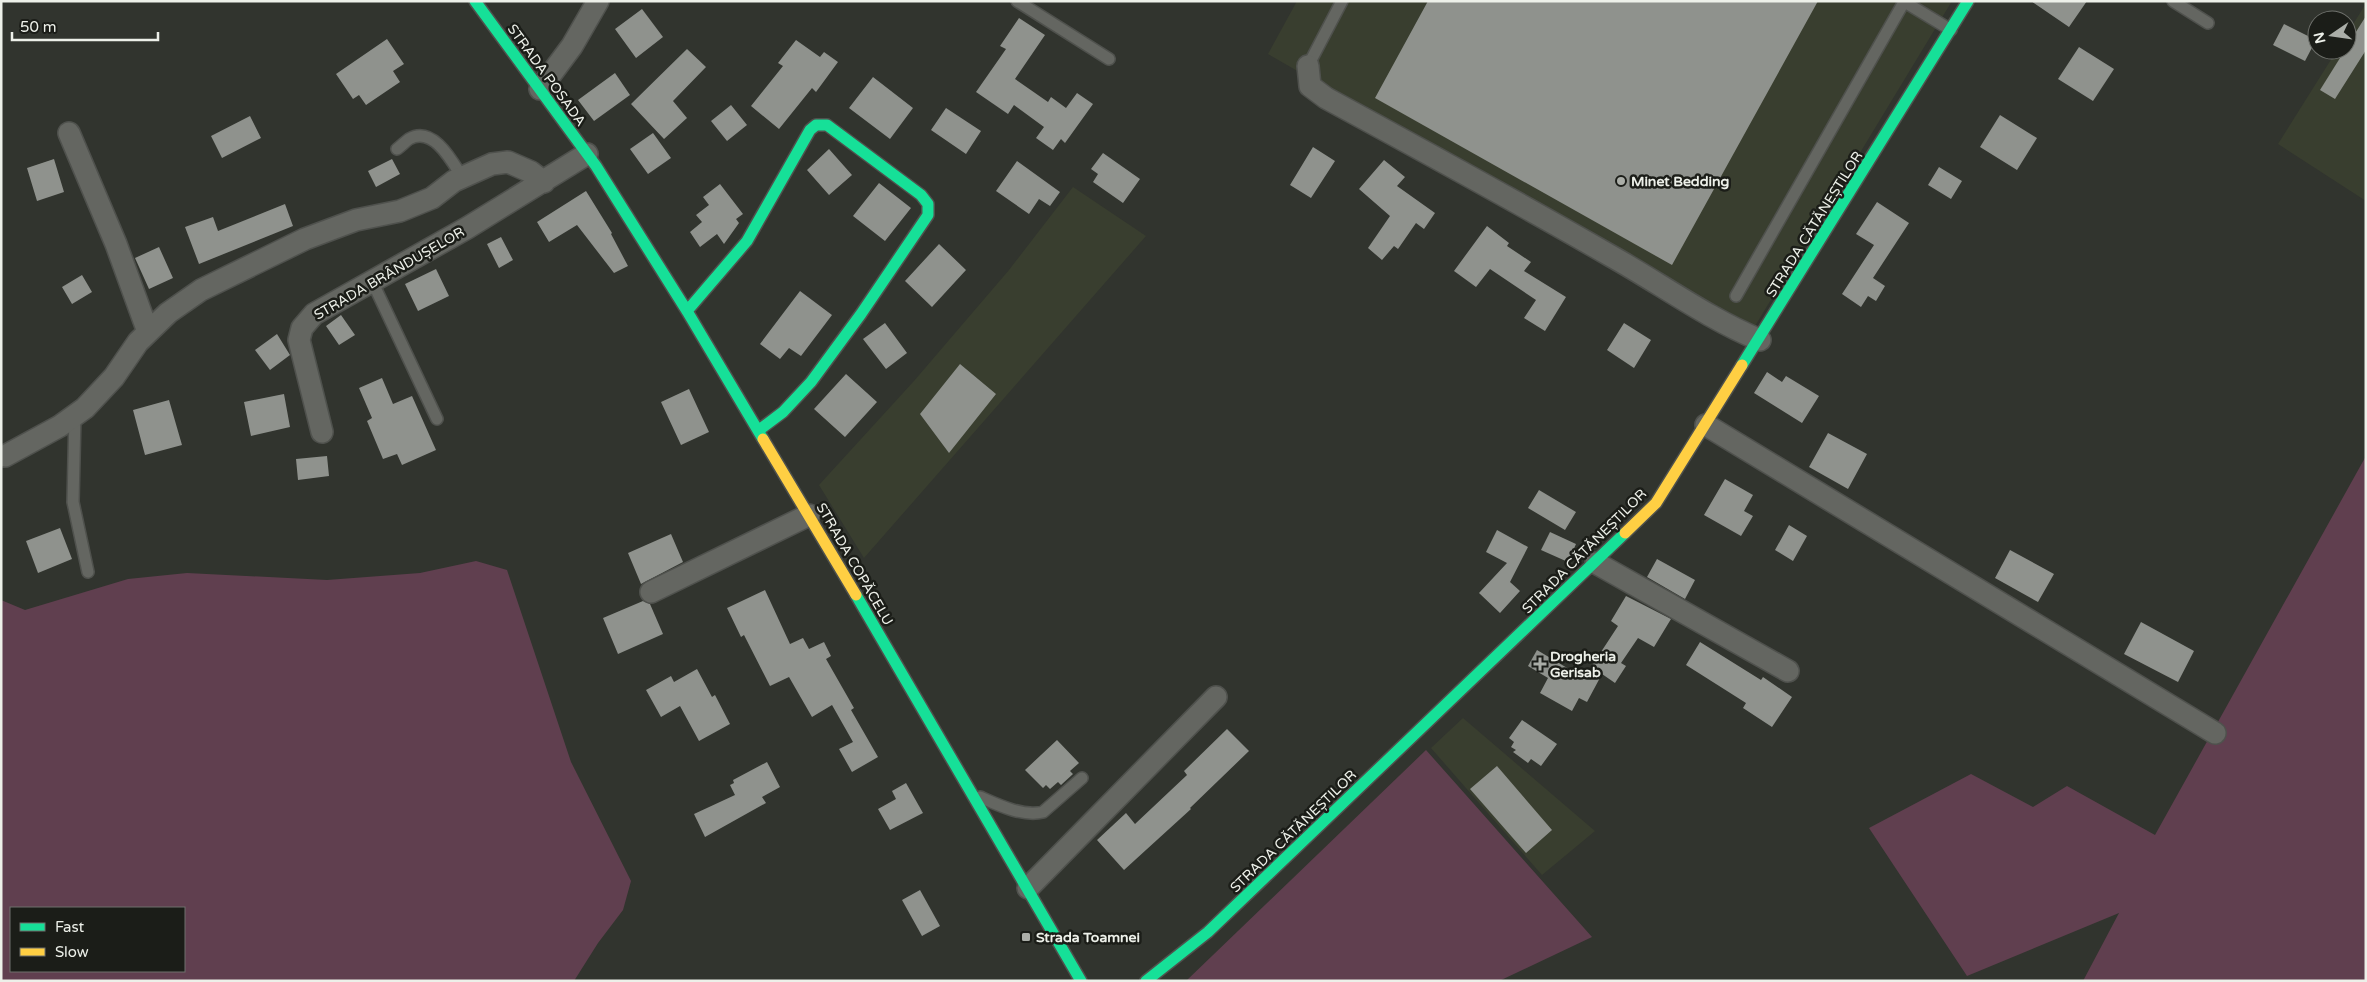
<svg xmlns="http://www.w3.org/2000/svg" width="2367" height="982" viewBox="0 0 2367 982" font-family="'Varela Round',sans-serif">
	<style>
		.built { fill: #393e2f }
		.green { fill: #603f4f; fill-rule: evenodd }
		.building { fill: #8f928d }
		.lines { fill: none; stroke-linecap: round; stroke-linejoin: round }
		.lane-casing { stroke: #4f514d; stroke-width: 14 }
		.street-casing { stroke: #4f514d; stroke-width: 24 }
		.fast-casing { stroke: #4f514d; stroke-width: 14 }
		.slow-casing { stroke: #4f514d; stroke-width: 14 }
		.lane { stroke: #646661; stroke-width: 11 }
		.street { stroke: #646661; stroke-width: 21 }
		.fast { stroke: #16e098; stroke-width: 11 }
		.slow { stroke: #ffcf43; stroke-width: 11 }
		.poi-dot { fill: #abaea8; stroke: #1b1d18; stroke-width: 2 }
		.labels { text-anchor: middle; stroke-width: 5; stroke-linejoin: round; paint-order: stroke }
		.street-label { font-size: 14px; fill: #edf0e9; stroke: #1b1d18 }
		.poi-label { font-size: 14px; font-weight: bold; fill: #edf0e9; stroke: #1b1d18; text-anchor: start }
	</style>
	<rect width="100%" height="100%" fill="#31342e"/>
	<path class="built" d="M 1297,1 L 1952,1 L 1752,331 L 1268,54 Z
		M 2359,1 L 2366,1 L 2366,201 L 2278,144 L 2337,50 L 2347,50 L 2347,34 L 2365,5 Z
		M 1073,187 L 1146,236 L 864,558 L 819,485 L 914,381 L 1009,270 Z
		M 1463,718 L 1595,831 L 1542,875 L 1431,748 Z"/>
	<path class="green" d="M 2366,456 L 2366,981 L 2083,981 L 2119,913 L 1967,976 L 1869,828 L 1971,774 L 2033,807 L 2067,786 L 2155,835 Z
		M 476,561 L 507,570 L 571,762 L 631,881 L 623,910 L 598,943 L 574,981 L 1,981 L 1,600 L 25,610 L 128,579 L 187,573 L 327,580 L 420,573 ZM 11,908 L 184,908 L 184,971 L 11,971 Z
		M 1426,750 L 1592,937 L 1499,981 L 1186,981 Z"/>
	<path class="building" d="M 1428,1 L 1818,1 L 1672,265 L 1375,98 Z
		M 2031,1 L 2087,1 L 2069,27 Z
		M 642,9 L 663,37 L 636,58 L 615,29 Z
		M 2366,16 L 2366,50 L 2335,99 L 2320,90 L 2345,50 L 2347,50 L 2347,46 Z
		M 1019,18 L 1045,35 L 1015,79 L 1048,102 L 1051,97 L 1066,108 L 1077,93 L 1093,104 L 1065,143 L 1061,139 L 1053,150 L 1036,138 L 1044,127 L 1014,105 L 1008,114 L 976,92 L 1006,49 L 1000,46 Z
		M 2284,24 L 2316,40 L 2305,61 L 2273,45 Z
		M 387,39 L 404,64 L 393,71 L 400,82 L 366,105 L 359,95 L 353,99 L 336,74 Z
		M 796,40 L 820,57 L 824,52 L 838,62 L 816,92 L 812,88 L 779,129 L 751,106 L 783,66 L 778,63 Z
		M 2079,47 L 2114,69 L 2093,101 L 2058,79 Z
		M 687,49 L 706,67 L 673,101 L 687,118 L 664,139 L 631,104 Z
		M 615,73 L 630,95 L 594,121 L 578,100 Z
		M 873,77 L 913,108 L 890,139 L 849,108 Z
		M 731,105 L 747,125 L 727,141 L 711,121 Z
		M 946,108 L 981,131 L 966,154 L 931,130 Z
		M 2000,115 L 2037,138 L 2017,170 L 1980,147 Z
		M 250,116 L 261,138 L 222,158 L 211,136 Z
		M 653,133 L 671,158 L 648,174 L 630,149 Z
		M 1313,147 L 1335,161 L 1311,198 L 1290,185 Z
		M 829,149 L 852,175 L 829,195 L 807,170 Z
		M 1103,153 L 1140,179 L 1123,203 L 1093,182 L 1098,174 L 1091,169 Z
		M 54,159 L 64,192 L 37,201 L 27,168 Z
		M 392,159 L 400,174 L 376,187 L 368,171 Z
		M 1384,160 L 1405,177 L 1397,186 L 1435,213 L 1424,229 L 1416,223 L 1398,249 L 1394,246 L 1382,260 L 1368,248 L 1390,216 L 1359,189 Z
		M 1017,161 L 1060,192 L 1050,206 L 1039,199 L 1029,214 L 996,191 Z
		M 1939,167 L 1962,181 L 1951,199 L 1928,185 Z
		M 879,183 L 911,208 L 885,241 L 853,216 Z
		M 720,184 L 743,214 L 736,219 L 739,223 L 724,244 L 717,234 L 700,247 L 690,232 L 702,222 L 696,215 L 709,205 L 703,197 Z
		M 586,191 L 612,233 L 611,234 L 628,266 L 614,273 L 577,225 L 549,242 L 537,222 Z
		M 1877,202 L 1909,223 L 1873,278 L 1885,286 L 1876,301 L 1868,296 L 1861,307 L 1842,294 L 1874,245 L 1856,234 Z
		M 285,204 L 293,226 L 199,264 L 185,227 L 213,217 L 218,231 Z
		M 1487,226 L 1509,243 L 1507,246 L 1531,262 L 1524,271 L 1566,297 L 1545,331 L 1524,318 L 1536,300 L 1490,269 L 1476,287 L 1454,271 Z
		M 501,237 L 513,260 L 499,268 L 487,244 Z
		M 939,244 L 966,270 L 932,307 L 905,281 Z
		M 159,247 L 173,278 L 149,289 L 135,258 Z
		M 436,269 L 449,296 L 418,311 L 405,284 Z
		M 82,275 L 92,292 L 72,304 L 62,287 Z
		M 800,291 L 832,315 L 801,356 L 789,348 L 780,359 L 760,344 Z
		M 341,315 L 355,335 L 339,345 L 326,326 Z
		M 885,323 L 907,353 L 886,369 L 863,339 Z
		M 1624,323 L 1651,340 L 1634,368 L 1607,350 Z
		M 277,334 L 290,355 L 270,370 L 255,350 Z
		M 960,364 L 996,394 L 949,453 L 920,414 Z
		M 1767,372 L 1782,382 L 1786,376 L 1819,396 L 1802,423 L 1754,393 Z
		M 846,374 L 877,402 L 845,437 L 814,409 Z
		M 382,378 L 393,404 L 412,396 L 436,450 L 402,465 L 397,454 L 383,459 L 367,421 L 372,418 L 359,388 Z
		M 689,389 L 709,432 L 681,445 L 661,402 Z
		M 284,394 L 290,427 L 251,436 L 244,402 Z
		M 169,400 L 182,445 L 145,455 L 133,410 Z
		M 1828,433 L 1867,454 L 1848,489 L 1809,467 Z
		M 327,456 L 329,476 L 298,480 L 296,459 Z
		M 1725,479 L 1753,495 L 1744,511 L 1753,516 L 1741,536 L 1704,515 Z
		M 1539,490 L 1576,512 L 1565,530 L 1528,508 Z
		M 1789,525 L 1807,536 L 1793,561 L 1775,550 Z
		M 60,528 L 72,559 L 38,573 L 26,541 Z
		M 1497,530 L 1528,547 L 1510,582 L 1520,591 L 1500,613 L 1479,593 L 1507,563 L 1486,552 Z
		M 1550,532 L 1576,544 L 1568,562 L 1541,550 Z
		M 671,534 L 683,562 L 641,584 L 628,553 Z
		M 2010,550 L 2054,574 L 2038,602 L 1995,578 Z
		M 1657,559 L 1695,580 L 1685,599 L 1647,577 Z
		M 765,590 L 790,644 L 803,638 L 809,649 L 824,642 L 831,656 L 826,659 L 854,708 L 851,710 L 878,757 L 852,772 L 839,749 L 853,742 L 832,705 L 812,717 L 789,677 L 770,686 L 744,635 L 741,637 L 727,608 Z
		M 1626,596 L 1671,619 L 1654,647 L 1638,638 L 1621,663 L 1626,666 L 1615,683 L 1602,674 L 1587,702 L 1579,698 L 1572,711 L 1540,693 L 1548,678 L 1528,666 L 1537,650 L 1584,678 L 1618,626 L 1611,621 Z
		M 643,601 L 650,604 L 663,634 L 618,654 L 603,618 Z
		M 2141,622 L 2194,651 L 2178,682 L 2124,654 Z
		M 1700,642 L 1761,680 L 1763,677 L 1792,697 L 1772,727 L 1743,708 L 1746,703 L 1686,665 Z
		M 697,669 L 712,697 L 715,695 L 730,724 L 699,741 L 680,706 L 661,717 L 646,690 L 671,676 L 674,682 Z
		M 1522,720 L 1557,744 L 1541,766 L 1531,759 L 1528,763 L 1513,752 L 1516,750 L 1511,747 L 1514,742 L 1509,738 Z
		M 1227,729 L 1249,751 L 1190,808 L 1191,809 L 1124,870 L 1097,840 L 1126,813 L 1135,824 L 1187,775 L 1184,771 Z
		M 1057,740 L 1079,763 L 1070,771 L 1073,774 L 1061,785 L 1058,782 L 1050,789 L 1046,785 L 1043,788 L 1025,770 Z
		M 767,762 L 780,787 L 762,797 L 766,803 L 705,837 L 694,814 L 735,795 L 730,785 L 734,783 L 733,780 Z
		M 1497,766 L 1552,830 L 1526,853 L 1470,789 Z
		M 906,783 L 923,813 L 890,830 L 878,809 L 896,799 L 892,791 Z
		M 920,890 L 940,926 L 922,936 L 902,900 Z"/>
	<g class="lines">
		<defs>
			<path id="lane" d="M 1017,1 L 1109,59
				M 1903,1 L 1951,30
				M 2173,1 L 2208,23
				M 1308,66 L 1342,1
				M 397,149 C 401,146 405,142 409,139 C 433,125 452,161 462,177
				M 372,281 L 437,419
				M 1736,296 L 1904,2
				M 75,415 L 73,502 L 88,572
				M 980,797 C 998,805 1023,817 1043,812 L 1082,778"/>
			<path id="street" d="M 1308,66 L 1310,86 L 1326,98 C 1422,150 1517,202 1611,256 C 1661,284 1707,318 1760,340
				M 540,89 L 572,46 L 598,1
				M 69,133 L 116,244 L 148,332
				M 1706,425 L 2215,733
				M 322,432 L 299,340 L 302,328 L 314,314 L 467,228 L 587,154
				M 5,456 L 60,426 L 85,408 L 114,377 L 138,342 L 168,313 L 201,290 L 305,239 L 356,220 L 400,211 L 432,198 L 454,181 L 492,164 L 508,162 L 531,172 L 544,182
				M 1596,563 L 1788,671
				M 651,592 L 809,515
				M 1028,888 L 1216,697"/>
			<path id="fast" d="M 475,1 L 596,166 L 687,311 L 763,439
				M 687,311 L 747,241 L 810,130 L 816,125 L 827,125 L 921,195 L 928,204 L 928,215 L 861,314 L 811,382 L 783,412 L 759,430
				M 1742,365 L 1968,1
				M 856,595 L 1081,981
				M 1146,981 L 1208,932 L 1625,533"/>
			<path id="slow" d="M 763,439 L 856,595
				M 1625,533 L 1656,503 L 1742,365"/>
		</defs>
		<use href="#lane" class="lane-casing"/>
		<use href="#street" class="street-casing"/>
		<use href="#fast" class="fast-casing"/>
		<use href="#slow" class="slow-casing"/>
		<use href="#lane" class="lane"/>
		<use href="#street" class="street"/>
		<use href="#fast" class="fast"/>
		<use href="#slow" class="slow"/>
	</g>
	<g class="poi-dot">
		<circle cx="1621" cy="181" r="5"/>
		<path d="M1537.5 656.5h5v5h5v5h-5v5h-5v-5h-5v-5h5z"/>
		<rect x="1021" y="932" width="10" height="10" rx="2.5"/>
	</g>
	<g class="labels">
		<g class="street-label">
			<text transform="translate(547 75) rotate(54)" y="5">STRADA POSADA</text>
			<text transform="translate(1814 224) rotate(-58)" y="5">STRADA CĂTĂNEȘTILOR</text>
			<text transform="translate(389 273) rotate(-30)" y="5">STRADA BRÂNDUȘELOR</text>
			<text transform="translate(1584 551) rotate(-45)" y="5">STRADA CĂTĂNEȘTILOR</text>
			<text transform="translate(855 564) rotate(60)" y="5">STRADA COPĂCELU</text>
			<text transform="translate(1293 831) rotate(-44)" y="5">STRADA CĂTĂNEȘTILOR</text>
		</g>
		<g class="poi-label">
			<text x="1631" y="186">Minet Bedding</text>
			<text x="1550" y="661">Drogheria<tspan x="1550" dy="16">Gerisab</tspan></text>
			<text x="1036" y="942">Strada Toamnei</text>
		</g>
	</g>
	<rect width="2367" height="982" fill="none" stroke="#edf0e9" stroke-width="5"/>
	<rect x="10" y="907" width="175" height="65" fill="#1b1d18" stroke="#6f716c"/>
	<rect x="20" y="923" width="25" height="8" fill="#16e098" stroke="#6f716c"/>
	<text x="55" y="932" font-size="15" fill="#edf0e9">Fast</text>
	<rect x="20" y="948" width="25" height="8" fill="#ffcf43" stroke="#6f716c"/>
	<text x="55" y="957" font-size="15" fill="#edf0e9">Slow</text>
	<g transform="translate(2332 35) rotate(257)"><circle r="24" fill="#1b1d18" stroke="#6f716c"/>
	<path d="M0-4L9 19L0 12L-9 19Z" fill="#abaea8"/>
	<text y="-8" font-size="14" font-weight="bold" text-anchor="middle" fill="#edf0e9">N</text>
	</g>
	<path d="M12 32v8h146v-8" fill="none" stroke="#edf0e9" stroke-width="2.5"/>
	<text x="20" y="32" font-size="15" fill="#edf0e9" stroke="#1b1d18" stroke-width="4" paint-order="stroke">50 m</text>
</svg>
